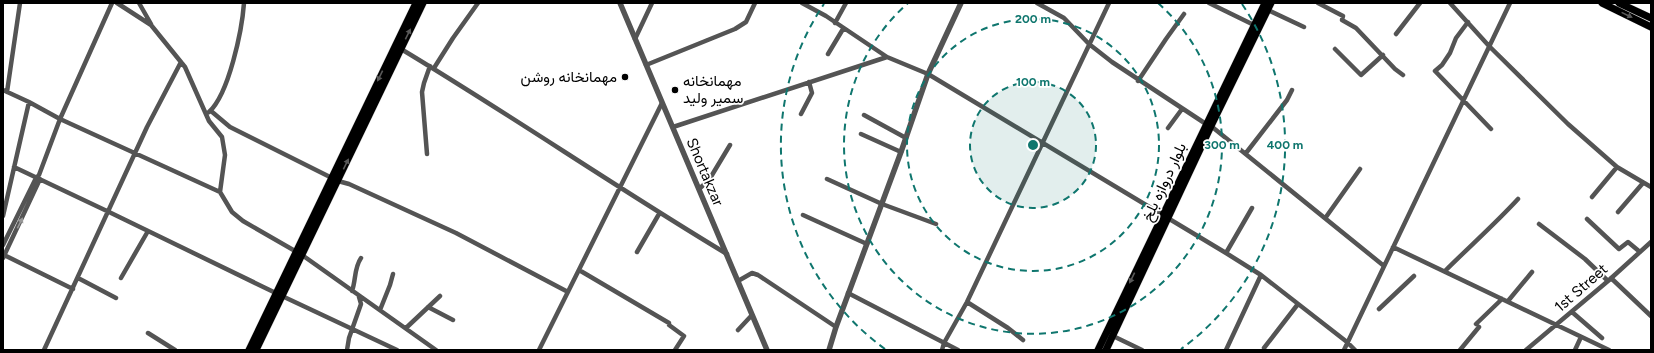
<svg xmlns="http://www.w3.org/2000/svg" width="1654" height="353" viewBox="0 0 1654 353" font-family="Figtree,Vazirmatn,sans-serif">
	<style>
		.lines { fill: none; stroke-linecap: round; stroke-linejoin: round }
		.primary-casing { stroke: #dbdbdb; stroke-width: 8 }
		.trunk-casing { stroke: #dbdbdb; stroke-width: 8 }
		.minor { stroke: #545454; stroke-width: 4.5 }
		.tertiary { stroke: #545454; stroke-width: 5.5 }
		.primary { stroke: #000; stroke-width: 7 }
		.trunk { stroke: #000; stroke-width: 7 }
		.oneway { fill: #595959 }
		.oneway2 { fill: #989898 }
		.ring { fill: none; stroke: #0f766e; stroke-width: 2; stroke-dasharray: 7 5 }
		.poi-dot { fill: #000; stroke: #fff; stroke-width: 1.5 }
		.labels { text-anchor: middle; stroke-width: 3.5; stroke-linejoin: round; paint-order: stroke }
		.poi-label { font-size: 15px; fill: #000; stroke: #fff; text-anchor: end }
		.street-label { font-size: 15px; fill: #000; stroke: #fff }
		.centre { fill: #0f766e; stroke: #fff; stroke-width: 2 }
		.ring-label { font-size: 12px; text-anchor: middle; font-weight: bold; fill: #0f766e; stroke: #fff; stroke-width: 3.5; stroke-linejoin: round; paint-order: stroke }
	</style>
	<rect width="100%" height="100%" fill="#fff"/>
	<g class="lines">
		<defs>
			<path id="primary" d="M 1098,350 L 1265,3
				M 1106,350 L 1211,126 L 1271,3"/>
			<path id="trunk" d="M 1602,3 L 1651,27
				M 1619,3 L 1651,18
				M 249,350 L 416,3
				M 256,350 L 423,3"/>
		</defs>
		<use href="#primary" class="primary-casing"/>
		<use href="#trunk" class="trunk-casing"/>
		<path class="minor" d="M 117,3 L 151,25 L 185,67 L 209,121 L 222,137 L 225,155 L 220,192 L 232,212 L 243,221 L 302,255 L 436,350
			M 139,3 L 151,24
			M 802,3 L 826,16 L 887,57
			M 1037,3 L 1064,18 L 1089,44 L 1112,62 L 1206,124
			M 1209,3 L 1254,25
			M 1318,3 L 1343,16 L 1342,20 L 1356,28 L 1395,69 L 1403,75
			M 1450,3 L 1489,46 L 1568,124 L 1617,167 L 1651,187
			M 1268,10 L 1304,27
			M 1468,22 L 1456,38 L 1450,53 L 1442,65 L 1435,71 L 1491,129
			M 835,23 L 846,3
			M 1396,34 L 1420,3
			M 635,39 L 652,3
			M 401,49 C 511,115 617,188 727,254
			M 1335,49 L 1361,75 L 1383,55
			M 828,54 L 843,29
			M 646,65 L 735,29 L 746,22 L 755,3
			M 434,68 L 453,38 L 478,3
			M 1138,81 L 1166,39 L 1184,14
			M 3,90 L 29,102 L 60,119 L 220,192
			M 7,92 L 20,3
			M 211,111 L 230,127 L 338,181 L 349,184 L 456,233 L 568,292
			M 209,112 C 229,94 242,30 244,3
			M 801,114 L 812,93 L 809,82
			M 864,115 L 906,138
			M 1211,126 L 1384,266
			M 673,127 L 887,57 L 928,74 L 1226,253 L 1261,275 L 1347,342 L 1355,350
			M 1168,128 L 1182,109
			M 861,134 L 901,152
			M 1246,153 L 1287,100 L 1292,90
			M 427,154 L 422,92 L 424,83 L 430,66
			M 14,167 L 109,212 L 282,296 L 397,350
			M 827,179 L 882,204 L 936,224
			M 699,189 L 709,180 L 730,145
			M 1592,197 L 1617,167
			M 1618,212 L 1643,183
			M 803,215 L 867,244
			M 3,216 L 29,102
			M 1326,217 L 1360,169
			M 1587,219 L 1619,249 L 1628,242 L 1640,252
			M 1539,224 L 1585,259 L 1608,281
			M 3,245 L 36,178 L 39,175 L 60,119 L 112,3
			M 1393,247 L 1609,350
			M 637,252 L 659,214
			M 1226,253 L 1252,208
			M 4,255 L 73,289
			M 3,258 L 40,179
			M 579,270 L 669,323 L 669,325 L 684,336 L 675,350
			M 1445,271 C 1469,247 1495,224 1518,199
			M 78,278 L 116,298
			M 121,278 L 148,231
			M 1611,278 L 1651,316
			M 738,281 L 752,273 L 758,275 L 836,327
			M 352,291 C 356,280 354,268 361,258
			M 848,293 L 958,350
			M 1508,301 L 1532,272
			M 967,302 L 1008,328 L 1023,340
			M 428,307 L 453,320
			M 1379,309 L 1414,276
			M 380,310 L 390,285 L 393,274
			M 1572,312 L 1602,338
			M 1476,324 L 1502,299
			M 406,328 L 440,296
			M 738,330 L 752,315
			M 148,333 L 175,350
			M 1113,336 L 1142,350
			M 1264,348 L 1298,304
			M 44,350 L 147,127 L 181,62
			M 347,350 L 349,338 L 361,304 L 359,297
			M 539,350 L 662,103
			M 942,350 L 944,343 L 967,302 L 1109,3
			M 1226,350 L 1261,275
			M 1344,350 L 1510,3
			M 1460,350 L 1479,327
			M 1526,350 L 1608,281 L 1651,242
			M 1575,350 L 1581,337"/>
		<path class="tertiary" d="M 620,3 L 767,350
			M 829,350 L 836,327 L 901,152 L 928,74 L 961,3"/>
		<use href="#primary" class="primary"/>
		<use href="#trunk" class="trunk"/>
	</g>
	<defs><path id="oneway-solid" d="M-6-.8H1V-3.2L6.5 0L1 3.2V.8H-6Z"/></defs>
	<g class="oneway">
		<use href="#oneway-solid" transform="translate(1627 15) rotate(26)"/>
		<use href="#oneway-solid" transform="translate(408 34) rotate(-64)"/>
		<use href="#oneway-solid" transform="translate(380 76) rotate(116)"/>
		<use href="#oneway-solid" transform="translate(346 164) rotate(-64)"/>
		<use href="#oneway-solid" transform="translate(1132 278) rotate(116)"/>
	</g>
	<use class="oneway2" href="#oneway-solid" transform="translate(20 223) rotate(-64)"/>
	<circle cx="1033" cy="145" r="63" fill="#0f766e" fill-opacity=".12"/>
	<g class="ring">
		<circle cx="1033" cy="145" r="63"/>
		<circle cx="1033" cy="145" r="126"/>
		<path d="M1158 3A189 189 0 1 1 908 3"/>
		<path d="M885 349A252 252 0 0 1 824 4M1242 4A252 252 0 0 1 1181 349"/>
	</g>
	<g class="poi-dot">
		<circle cx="625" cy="77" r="4"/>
		<circle cx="675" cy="90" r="4"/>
	</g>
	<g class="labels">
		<g class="poi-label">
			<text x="617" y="82">مهمانخانه روشن</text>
			<text x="683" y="86" text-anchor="start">مهمانخانه<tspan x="683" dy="17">سمیر ولید</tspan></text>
		</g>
		<g class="street-label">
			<text transform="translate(705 172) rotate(67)" y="5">Shortakzar</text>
			<text transform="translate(1164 182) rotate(-65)" y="5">بلوار دروازه بلخ</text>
			<text transform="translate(1581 288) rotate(-41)" y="5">1st Street</text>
		</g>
	</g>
	<circle cx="1033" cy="145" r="6" class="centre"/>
	<g class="ring-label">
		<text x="1033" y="23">200 m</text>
		<text x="1033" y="86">100 m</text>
		<text x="1222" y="149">300 m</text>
		<text x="1285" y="149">400 m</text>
	</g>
	<rect width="1654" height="353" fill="none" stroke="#000000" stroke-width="8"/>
</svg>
